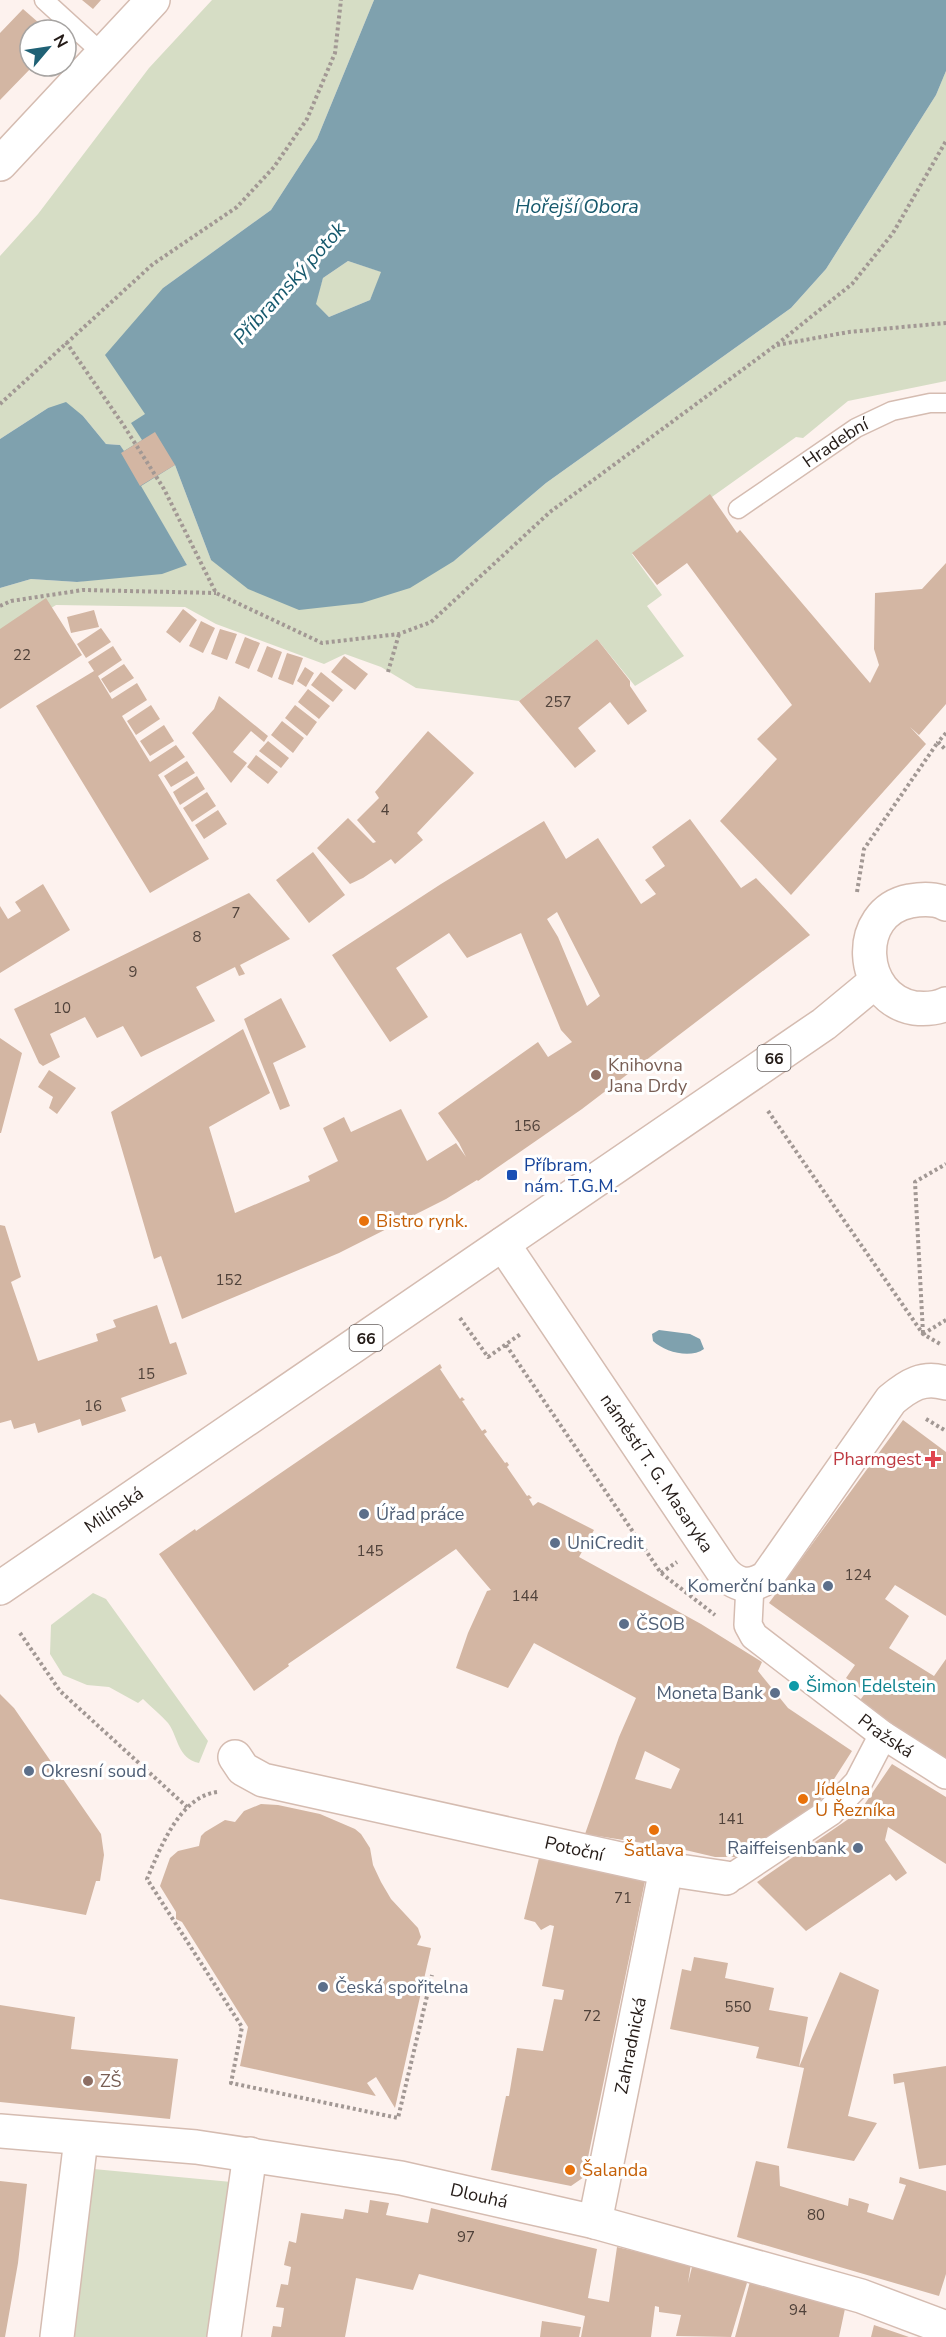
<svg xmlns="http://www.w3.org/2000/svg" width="946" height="2337" viewBox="0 0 946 2337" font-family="'Nunito Sans',sans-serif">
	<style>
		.green { fill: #d6ddc5 }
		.water { fill: #7fa1ae; fill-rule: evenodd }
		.building { fill: #d3b6a3; fill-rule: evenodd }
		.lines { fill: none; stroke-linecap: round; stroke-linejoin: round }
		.service-casing { stroke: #d5bcb1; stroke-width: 21 }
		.pedestrian-casing { stroke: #d5bcb1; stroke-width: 30 }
		.minor-casing { stroke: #d5bcb1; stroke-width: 36 }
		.tertiary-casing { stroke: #d5bcb1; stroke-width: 36 }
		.primary-casing { stroke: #d5bcb1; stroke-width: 36 }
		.path { stroke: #a29894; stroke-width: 4; stroke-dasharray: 3 3; stroke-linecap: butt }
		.service { stroke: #fff; stroke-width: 18 }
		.pedestrian { stroke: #fff; stroke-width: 27 }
		.minor { stroke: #fff; stroke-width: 33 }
		.tertiary { stroke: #fff; stroke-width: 33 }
		.primary { stroke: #fff; stroke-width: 33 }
		.education-dot { fill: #8d6e63; stroke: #fff; stroke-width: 2 }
		.transit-dot { fill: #1a4fb4; stroke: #fff; stroke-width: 2 }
		.food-dot { fill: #e8710a; stroke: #fff; stroke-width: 2 }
		.health-dot { fill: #e0444e; stroke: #fff; stroke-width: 2 }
		.service-dot { fill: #5c6f8a; stroke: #fff; stroke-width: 2 }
		.culture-dot { fill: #0f9aa8; stroke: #fff; stroke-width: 2 }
		.labels { text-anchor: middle; stroke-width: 6; stroke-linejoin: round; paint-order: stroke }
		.number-label { font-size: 15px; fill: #50423a }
		.shield { fill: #fff; stroke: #665f5d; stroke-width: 1.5 }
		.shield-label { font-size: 16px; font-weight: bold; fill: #241b17 }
		.street-label { font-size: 18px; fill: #241b17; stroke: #fff }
		.education-label { font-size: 18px; fill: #785e54; stroke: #fff; text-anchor: start }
		.transit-label { font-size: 18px; fill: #164399; stroke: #fff; text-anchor: start }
		.food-label { font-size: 18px; fill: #c56008; stroke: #fff; text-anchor: start }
		.health-label { font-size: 18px; fill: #be3a42; stroke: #fff; text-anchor: end }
		.service-label { font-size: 18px; fill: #4e5e75; stroke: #fff; text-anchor: start }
		.culture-label { font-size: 18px; fill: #0d838f; stroke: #fff; text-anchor: start }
		.water-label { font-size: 20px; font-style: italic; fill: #16596d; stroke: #fff }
	</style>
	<rect width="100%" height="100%" fill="#fdf2ee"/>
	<path class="green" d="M 212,0 L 374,0 L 317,139 L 271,210 L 163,288 L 142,440 L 124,452 L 120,445 L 106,444 L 83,416 L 48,408 L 0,439 L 0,256 L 38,214 L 149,68 Z
		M 946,71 L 946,381 L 848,401 L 803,438 L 796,437 L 632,554 L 662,595 L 647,606 L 684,656 L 635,686 L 597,639 L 519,701 L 416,688 L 381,667 L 345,654 L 324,664 L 216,624 L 185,607 L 56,605 L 0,640 L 0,588 L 31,579 L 77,582 L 187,565 L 140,486 L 175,465 L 211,560 L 454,561 L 546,483 L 791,308 L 826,269 L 936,95 Z
		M 348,261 L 382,272 L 370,300 L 329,317 L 315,304 L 323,278 Z
		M 93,1593 L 106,1599 L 208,1741 L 199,1763 C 177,1758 179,1738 168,1723 C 161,1715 151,1707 143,1699 L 138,1703 L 109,1687 L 87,1685 L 63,1675 L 50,1654 L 51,1625 Z
		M 83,2168 L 242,2183 L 217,2337 L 63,2337 Z"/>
	<path class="water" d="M 374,0 L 946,0 L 946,71 L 936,95 L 826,269 L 791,308 L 546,483 L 454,561 L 410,588 L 362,603 L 299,610 L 248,589 L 211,560 L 175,465 L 141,486 L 187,565 L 162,574 L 77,582 L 31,579 L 0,588 L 0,439 L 48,408 L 66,402 L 83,416 L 106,444 L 120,445 L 124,451 L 142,440 L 131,423 L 145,414 L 105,355 L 163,288 L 271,210 L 317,139 ZM 348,261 L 381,272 L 370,300 L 329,317 L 316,304 L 323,278 Z
		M 659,1330 L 690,1334 L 700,1339 L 704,1349 C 690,1359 665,1352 653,1341 L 652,1334 Z"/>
	<path class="building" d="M 82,0 L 101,0 L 93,9 Z
		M 23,9 L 47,30 L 30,30 L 30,66 L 33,66 L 0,100 L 0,33 Z
		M 155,432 L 175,465 L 140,486 L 121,453 Z
		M 710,494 L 737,533 L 740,530 L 870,683 L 879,665 L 874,649 L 875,593 L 922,589 L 946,563 L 946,704 L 919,735 L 910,727 L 926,744 L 791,895 L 720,821 L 777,759 L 757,739 L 792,705 L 687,563 L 657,585 L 632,553 Z
		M 46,598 L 82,655 L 0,709 L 0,629 Z
		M 183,609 L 197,620 L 180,643 L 166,632 Z
		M 94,610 L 99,627 L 71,633 L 67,617 Z
		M 201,621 L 215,628 L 203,653 L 189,646 Z
		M 101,628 L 111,642 L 86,658 L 77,644 Z
		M 220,629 L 237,634 L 227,660 L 211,654 Z
		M 245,637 L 260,643 L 249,669 L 235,663 Z
		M 597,639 L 630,681 L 630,686 L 647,711 L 628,725 L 610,702 L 578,728 L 596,751 L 575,768 L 519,701 Z
		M 113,646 L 122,660 L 98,676 L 112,699 L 137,683 L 147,700 L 122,716 L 150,762 L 176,745 L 185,757 L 158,775 L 209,859 L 150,893 L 36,706 L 94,671 L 88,662 Z
		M 267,646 L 282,652 L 272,678 L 257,671 Z
		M 287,653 L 303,658 L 293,685 L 278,679 Z
		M 344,656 L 368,674 L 355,690 L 331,672 Z
		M 124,664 L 134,678 L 110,693 L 101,679 Z
		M 305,667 L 314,673 L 306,687 L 297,681 Z
		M 321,672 L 343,690 L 333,702 L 311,685 Z
		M 308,689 L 330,706 L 319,719 L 298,702 Z
		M 219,696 L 268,736 L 264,742 L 251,731 L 233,752 L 247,763 L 231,783 L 192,733 L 214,709 Z
		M 151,705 L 160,719 L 136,735 L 127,721 Z
		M 295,705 L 317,722 L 307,736 L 285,718 Z
		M 282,721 L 304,738 L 293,753 L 271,735 Z
		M 164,725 L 174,741 L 150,756 L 140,741 Z
		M 428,731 L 474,773 L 417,833 L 423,840 L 395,864 L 391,859 L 363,878 L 350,884 L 317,848 L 348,818 L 373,843 L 376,842 L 357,820 L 379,798 L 375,792 Z
		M 268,741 L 289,758 L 281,768 L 259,751 Z
		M 256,755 L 278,772 L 268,784 L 247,767 Z
		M 187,761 L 195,773 L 171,787 L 164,776 Z
		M 197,776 L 205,789 L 180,805 L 173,792 Z
		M 207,792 L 216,806 L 192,822 L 183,808 Z
		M 218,810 L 227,824 L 204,839 L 195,825 Z
		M 690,819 L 741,888 L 756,878 L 810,935 L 582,1109 L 478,1181 L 477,1180 L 446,1199 L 339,1253 L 182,1319 L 161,1256 L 154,1259 L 111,1112 L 243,1029 L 270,1093 L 209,1127 L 235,1213 L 310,1181 L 308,1176 L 338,1161 L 323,1128 L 344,1117 L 351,1132 L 401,1109 L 427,1161 L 456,1143 L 466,1157 L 459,1143 L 438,1113 L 538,1042 L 548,1057 L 572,1042 L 561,1030 L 521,933 L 467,958 L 449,933 L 396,968 L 428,1017 L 390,1042 L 332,955 L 441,884 L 544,821 L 566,859 L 598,838 L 641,904 L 656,894 L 645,880 L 665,866 L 652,847 ZM 557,912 L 600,996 L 587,1006 L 558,937 L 547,919 Z
		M 313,852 L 345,895 L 309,923 L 276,880 Z
		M 43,884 L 70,930 L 0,973 L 0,906 L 8,919 L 21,911 L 15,902 Z
		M 249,893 L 290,939 L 240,965 L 245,974 L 239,976 L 235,967 L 196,987 L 215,1021 L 141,1057 L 123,1026 L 97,1038 L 85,1017 L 50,1034 L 60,1057 L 43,1066 L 39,1063 L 14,1009 Z
		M 281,998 L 306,1047 L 273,1063 L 290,1106 L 280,1110 L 244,1019 Z
		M 0,1038 L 22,1053 L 1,1133 L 0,1133 Z
		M 49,1070 L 76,1088 L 57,1114 L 49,1108 L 53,1097 L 38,1087 Z
		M 0,1225 L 5,1226 L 21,1277 L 11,1282 L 38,1361 L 98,1341 L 96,1334 L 116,1327 L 113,1320 L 157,1305 L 170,1344 L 176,1342 L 187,1374 L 121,1398 L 126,1411 L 82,1426 L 80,1419 L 38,1433 L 35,1423 L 14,1429 L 11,1420 L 0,1423 Z
		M 440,1364 L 442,1368 L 440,1369 L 460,1399 L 462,1397 L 465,1400 L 462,1401 L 482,1431 L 485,1429 L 487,1432 L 484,1434 L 505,1463 L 507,1462 L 509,1465 L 507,1467 L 527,1496 L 529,1495 L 532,1498 L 529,1499 L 533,1506 L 538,1502 L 543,1504 L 594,1530 L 579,1557 L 701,1624 L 762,1662 L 758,1671 L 788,1708 L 852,1751 L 811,1815 L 754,1857 L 715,1857 L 681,1849 L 585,1834 L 619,1737 L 636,1698 L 534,1643 L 508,1688 L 456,1668 L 468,1633 L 487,1591 L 491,1590 L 456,1549 L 288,1664 L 289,1666 L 254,1691 L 159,1554 L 195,1529 L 196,1531 ZM 645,1751 L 680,1769 L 671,1789 L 635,1779 Z
		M 903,1420 L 946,1452 L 946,1616 L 895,1585 L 885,1599 L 909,1616 L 889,1648 L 934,1676 L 946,1659 L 946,1760 L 858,1703 L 866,1692 L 846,1678 L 855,1665 L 769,1603 Z
		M 0,1694 L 14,1708 L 101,1834 L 104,1855 L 100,1881 L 96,1881 L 86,1915 L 0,1899 Z
		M 892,1764 L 946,1797 L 946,1864 L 888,1827 L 885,1840 L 907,1873 L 896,1881 L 890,1874 L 806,1931 L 757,1882 L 860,1811 Z
		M 261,1804 L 278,1805 L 320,1814 L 355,1829 L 361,1834 L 370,1848 L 373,1865 L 381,1882 L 391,1899 L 418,1928 L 421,1937 L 417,1945 L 431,1948 L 395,2108 L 376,2077 L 367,2083 L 376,2096 L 240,2066 L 248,2027 L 182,1922 L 176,1919 L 176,1912 L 160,1886 L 170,1858 L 178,1851 L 199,1846 L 201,1836 L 205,1832 L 225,1820 L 235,1822 L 244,1811 Z
		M 540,1854 L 645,1881 L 584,2177 L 571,2186 L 491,2170 L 506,2096 L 509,2096 L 517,2048 L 543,2051 L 554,1999 L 562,2000 L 564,1990 L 542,1986 L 554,1926 L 550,1925 L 541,1930 L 535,1922 L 524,1919 Z
		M 694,1957 L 728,1963 L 725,1978 L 774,1988 L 769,2010 L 808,2017 L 799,2067 L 756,2058 L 759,2047 L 670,2029 L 682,1969 L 691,1971 Z
		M 840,1972 L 879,1990 L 848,2116 L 877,2123 L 854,2161 L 787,2148 L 804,2068 L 799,2067 Z
		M 0,2005 L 75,2017 L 71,2049 L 178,2059 L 170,2119 L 0,2102 Z
		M 946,2066 L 946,2165 L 919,2169 L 904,2082 L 894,2084 L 893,2074 Z
		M 756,2161 L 779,2166 L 780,2186 L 848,2206 L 849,2198 L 860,2201 L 869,2204 L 867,2212 L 893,2220 L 906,2185 L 899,2183 L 900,2177 L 946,2191 L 946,2274 L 939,2296 L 737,2237 Z
		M 0,2181 L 27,2184 L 18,2263 L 5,2337 L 0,2337 Z
		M 370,2200 L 389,2203 L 386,2215 L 428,2223 L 431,2208 L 597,2249 L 588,2298 L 609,2302 L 617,2247 L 691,2264 L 688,2283 L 693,2263 L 749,2276 L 731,2337 L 676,2336 L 681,2315 L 659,2312 L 659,2307 L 655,2306 L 651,2337 L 581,2337 L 585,2316 L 419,2274 L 413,2290 L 356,2278 L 345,2337 L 271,2337 L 273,2326 L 281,2327 L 284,2308 L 276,2307 L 281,2284 L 288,2285 L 291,2267 L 284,2265 L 289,2241 L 296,2243 L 301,2213 L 343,2219 L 345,2209 L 368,2213 Z
		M 751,2278 L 846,2304 L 839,2337 L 735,2337 Z
		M 542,2321 L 581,2327 L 579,2337 L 540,2337 Z
		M 874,2325 L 909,2337 L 871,2337 Z"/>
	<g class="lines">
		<defs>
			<g id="service">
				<path d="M 44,0 L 102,53"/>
				<path id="s1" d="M 738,509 L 856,428 L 892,411 L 930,403 L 946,403"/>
			</g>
			<g id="pedestrian">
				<path id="s2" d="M 750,1585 L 748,1625 L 754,1636 L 883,1735 L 946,1775"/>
				<path d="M 726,1878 L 734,1876 L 830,1812 L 858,1783 L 883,1735"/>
			</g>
			<g id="minor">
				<path id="s3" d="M 503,1244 L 722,1570 C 735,1586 750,1589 767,1577 L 891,1400 C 909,1385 923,1376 946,1383"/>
				<path id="s4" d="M 235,1757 L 243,1769 L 263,1780 L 666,1869 L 726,1878"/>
				<path id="s5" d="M 0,2131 L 196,2147 L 401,2178 L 595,2222 L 861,2296 L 946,2328"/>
				<path id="s6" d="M 595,2222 L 666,1869"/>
				<path d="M 57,2337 L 81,2139"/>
				<path d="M 224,2337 L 250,2154"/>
			</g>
			<path id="tertiary" d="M 0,164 L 153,0"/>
			<g id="primary">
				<path d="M 946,904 C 935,898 922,899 910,901 C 853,912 858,998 914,1008 C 925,1009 936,1009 946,1004"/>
				<path id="s7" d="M 0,1588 L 824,1024 L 876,981"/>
			</g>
		</defs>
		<use href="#service" class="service-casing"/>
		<use href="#pedestrian" class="pedestrian-casing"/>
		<use href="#minor" class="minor-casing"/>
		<use href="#tertiary" class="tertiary-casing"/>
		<use href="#primary" class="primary-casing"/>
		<path class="path" d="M 66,342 L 124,426 L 164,489 L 216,593 L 322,643 L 399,634 L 431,622 L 550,512 L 776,345 L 852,284 L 893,233 L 946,141
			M 777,345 L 849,332 L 946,323
			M 0,404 L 153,264 L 237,207 L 274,167 L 307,119 L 335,53 L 341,0
			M 0,606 L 11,601 L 83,590 L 216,593
			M 388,672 L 399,634
			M 946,733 L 938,742 L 946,750
			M 857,892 L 864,849 L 938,742
			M 768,1111 L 923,1334 L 940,1344
			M 460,1318 L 488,1357 L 522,1333
			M 923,1333 L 915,1182 L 946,1164
			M 923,1334 L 946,1320
			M 506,1345 L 661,1573 L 715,1615
			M 926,1419 L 946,1431
			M 661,1573 L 677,1562
			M 20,1633 L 60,1691 L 187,1807
			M 217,1792 C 179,1797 160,1849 147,1879 L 242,2027 L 231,2083 L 398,2118 L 432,1975"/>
		<use href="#service" class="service"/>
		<use href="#pedestrian" class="pedestrian"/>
		<use href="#minor" class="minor"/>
		<use href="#tertiary" class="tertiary"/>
		<use href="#primary" class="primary"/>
	</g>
	<g class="education-dot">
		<circle cx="596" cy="1075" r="6"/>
		<circle cx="88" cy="2081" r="6"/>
	</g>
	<rect class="transit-dot" x="506" y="1169" width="12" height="12" rx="3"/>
	<g class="food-dot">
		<circle cx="364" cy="1221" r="6"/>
		<circle cx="803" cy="1799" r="6"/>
		<circle cx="654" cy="1830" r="6"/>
		<circle cx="570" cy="2170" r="6"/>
	</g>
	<path class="health-dot" d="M930 1450h6v6h6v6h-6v6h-6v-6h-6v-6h6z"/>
	<g class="service-dot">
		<circle cx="364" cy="1514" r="6"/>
		<circle cx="555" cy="1543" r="6"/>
		<circle cx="828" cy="1586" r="6"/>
		<circle cx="624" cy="1624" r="6"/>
		<circle cx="775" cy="1693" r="6"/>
		<circle cx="29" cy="1771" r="6"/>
		<circle cx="858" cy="1848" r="6"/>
		<circle cx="323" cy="1987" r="6"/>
	</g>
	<circle class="culture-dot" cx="794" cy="1686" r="6"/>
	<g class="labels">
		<g class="number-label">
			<text x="22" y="660">22</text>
			<text x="558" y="707">257</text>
			<text x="385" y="815">4</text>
			<text x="236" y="918">7</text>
			<text x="197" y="942">8</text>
			<text x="133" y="977">9</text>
			<text x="62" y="1013">10</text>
			<text x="527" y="1131">156</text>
			<text x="229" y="1285">152</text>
			<text x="146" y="1379">15</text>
			<text x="93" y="1411">16</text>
			<text x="370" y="1556">145</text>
			<text x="858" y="1580">124</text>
			<text x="525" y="1601">144</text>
			<text x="731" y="1824">141</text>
			<text x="623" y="1903">71</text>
			<text x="738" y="2012">550</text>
			<text x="592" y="2021">72</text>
			<text x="816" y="2220">80</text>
			<text x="466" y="2242">97</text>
			<text x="798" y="2315">94</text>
		</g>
		<g class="shield">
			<rect x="757.5" y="1045" width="33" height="26" rx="4.5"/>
			<rect x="349.5" y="1325" width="33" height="26" rx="4.5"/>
		</g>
		<g class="shield-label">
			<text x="774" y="1064">66</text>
			<text x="366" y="1344">66</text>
		</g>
		<g class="street-label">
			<text dy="6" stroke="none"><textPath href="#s1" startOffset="118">Hradební</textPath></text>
			<text dy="6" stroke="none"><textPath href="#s3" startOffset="276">náměstí T. G. Masaryka</textPath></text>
			<text dy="6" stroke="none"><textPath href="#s7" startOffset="138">Milínská</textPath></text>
			<text dy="6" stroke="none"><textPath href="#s2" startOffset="218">Pražská</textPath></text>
			<text dy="6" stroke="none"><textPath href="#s4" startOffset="356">Potoční</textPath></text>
			<text dy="6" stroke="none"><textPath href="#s6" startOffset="180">Zahradnická</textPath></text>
			<text dy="6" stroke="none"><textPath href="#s5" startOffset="484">Dlouhá</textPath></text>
		</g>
		<g class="education-label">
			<text x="608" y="1071">Knihovna<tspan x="608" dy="21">Jana Drdy</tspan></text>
			<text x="100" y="2087">ZŠ</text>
		</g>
		<g class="transit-label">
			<text x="524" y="1171">Příbram,<tspan x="524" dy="21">nám. T.G.M.</tspan></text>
		</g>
		<g class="food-label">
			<text x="376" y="1227">Bistro rynk.</text>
			<text x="815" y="1795">Jídelna<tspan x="815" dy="21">U Řezníka</tspan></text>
			<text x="654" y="1856" text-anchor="middle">Šatlava</text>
			<text x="582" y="2176">Šalanda</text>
		</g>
		<g class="health-label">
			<text x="921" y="1465">Pharmgest</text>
		</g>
		<g class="service-label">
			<text x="376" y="1520">Úřad práce</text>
			<text x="567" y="1549">UniCredit</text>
			<text x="816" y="1592" text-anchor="end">Komerční banka</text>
			<text x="636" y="1630">ČSOB</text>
			<text x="763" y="1699" text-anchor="end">Moneta Bank</text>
			<text x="41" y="1777">Okresní soud</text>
			<text x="846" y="1854" text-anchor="end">Raiffeisenbank</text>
			<text x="335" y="1993">Česká spořitelna</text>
		</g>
		<g class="culture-label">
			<text x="806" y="1692">Šimon Edelstein</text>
		</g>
		<g class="water-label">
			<text x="577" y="213">Hořejší Obora</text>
			<text transform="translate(289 283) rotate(-48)" y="7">Příbramský potok</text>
		</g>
	</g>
	<g transform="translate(48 48) rotate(61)"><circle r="28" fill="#ffffff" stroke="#a7a4a2" stroke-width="1.5"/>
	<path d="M0-4.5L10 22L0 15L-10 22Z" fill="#1f6175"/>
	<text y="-9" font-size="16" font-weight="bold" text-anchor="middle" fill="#241b17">N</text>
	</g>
</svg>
